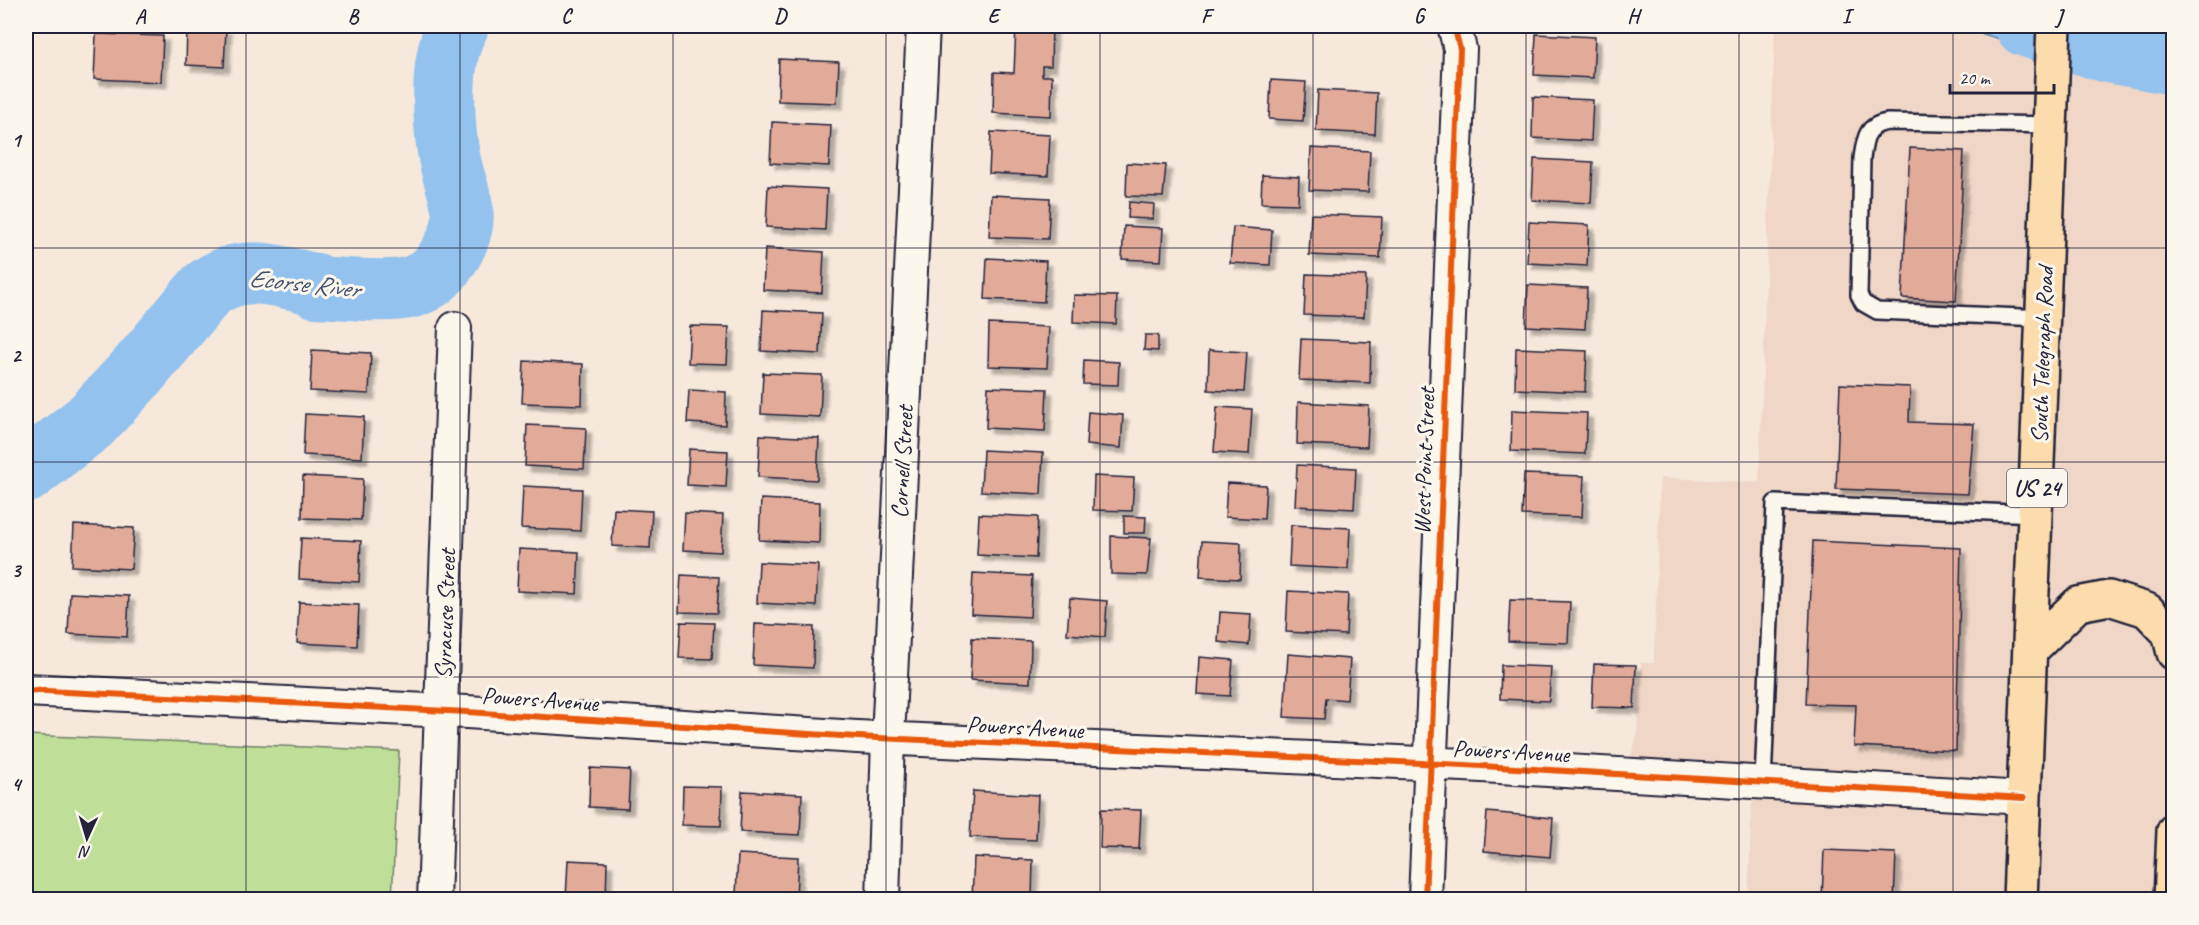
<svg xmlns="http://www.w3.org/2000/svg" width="2199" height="925" viewBox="0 0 2199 925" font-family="Caveat,sans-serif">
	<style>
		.built { fill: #f0d6c7 }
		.green { fill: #bfdf98; stroke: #70806a; stroke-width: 1.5 }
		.water { fill: #93c2ee; stroke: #6682a6; stroke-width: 1.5 }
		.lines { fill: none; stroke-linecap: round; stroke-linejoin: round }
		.river { stroke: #93c2ee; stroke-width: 62 }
		.building { fill: #e2ab99; stroke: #22223b; stroke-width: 1.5; filter: url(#shadow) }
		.service-casing { stroke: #22223b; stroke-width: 20 }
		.minor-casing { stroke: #22223b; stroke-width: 36 }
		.primary-casing { stroke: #22223b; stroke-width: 38 }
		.service { stroke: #fbf7ec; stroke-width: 15 }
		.minor { stroke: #fbf7ec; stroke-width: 32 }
		.primary { stroke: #fcdcac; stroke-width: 33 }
		.cycleway-casing { stroke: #fbf7ec; stroke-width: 10 }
		.cycleway { stroke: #e8590c; stroke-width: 6 }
		.grid { fill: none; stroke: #22223b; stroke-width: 1.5; stroke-opacity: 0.55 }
		.labels { text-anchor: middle; stroke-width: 6; stroke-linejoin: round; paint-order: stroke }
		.shield { fill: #fbf7ec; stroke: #636270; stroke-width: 1.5 }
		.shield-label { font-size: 22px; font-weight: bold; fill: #22223b }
		.street-label { font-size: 24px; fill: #22223b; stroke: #fbf7ec }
		.water-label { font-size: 26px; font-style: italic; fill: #445271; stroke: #fbf7ec }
		.neatline { fill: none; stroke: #22223b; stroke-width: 2 }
		.grid-label { font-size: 20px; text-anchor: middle; font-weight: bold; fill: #22223b }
	</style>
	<defs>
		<filter id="shadow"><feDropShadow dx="5.5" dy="5.5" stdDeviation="1.5" flood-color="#0004"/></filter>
	</defs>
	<rect width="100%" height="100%" fill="#f6e8db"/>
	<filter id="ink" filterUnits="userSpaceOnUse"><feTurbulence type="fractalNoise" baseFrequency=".0167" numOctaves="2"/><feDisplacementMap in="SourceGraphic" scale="12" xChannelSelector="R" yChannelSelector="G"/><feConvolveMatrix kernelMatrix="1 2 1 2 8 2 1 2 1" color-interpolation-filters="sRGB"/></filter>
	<g filter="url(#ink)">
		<path class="built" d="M 1775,26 L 2173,26 L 2173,899 L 1748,899 L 1753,782 L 1625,775 L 1637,735 L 1641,663 L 1654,663 L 1660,478 L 1759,482 Z"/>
		<path class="green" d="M 26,735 L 399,751 L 392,899 L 26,899 Z"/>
		<path class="water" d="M 1958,26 L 1999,26 L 1999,39 Z
			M 2106,41 L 2173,55 L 2173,92 L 2104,74 Z"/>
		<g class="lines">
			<path class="river" d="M 2026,26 L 2108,52 L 2174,64
				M 26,472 L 90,422 L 137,372 L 206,290 C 241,262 275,276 315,284 L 316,287 C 343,288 388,294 412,287 C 427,282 439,272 447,259 C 478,213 455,197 448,151 C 443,117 440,56 458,26"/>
		</g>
		<path class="building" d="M 1016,26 L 1052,26 L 1051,66 L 1042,66 L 1042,76 L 1052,76 L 1051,116 L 993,113 L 994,72 L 1014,73 Z
			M 187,28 L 226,29 L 224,67 L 186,65 Z
			M 96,34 L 163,36 L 161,82 L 94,79 Z
			M 1536,34 L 1595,37 L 1593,78 L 1534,75 Z
			M 779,59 L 839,62 L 837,103 L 778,101 Z
			M 1271,80 L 1306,82 L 1303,121 L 1269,119 Z
			M 1318,90 L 1377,93 L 1375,134 L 1316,131 Z
			M 1533,97 L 1593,100 L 1591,141 L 1532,138 Z
			M 772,122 L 831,125 L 829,166 L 770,163 Z
			M 991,132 L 1050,135 L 1048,176 L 989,173 Z
			M 1311,148 L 1370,151 L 1368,192 L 1309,190 Z
			M 1910,148 L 1964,151 L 1956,301 L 1902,298 Z
			M 1534,159 L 1593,162 L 1591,203 L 1532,200 Z
			M 1127,163 L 1166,165 L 1163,197 L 1126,196 Z
			M 1262,175 L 1299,177 L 1298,204 L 1261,203 Z
			M 768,186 L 827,189 L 825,230 L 766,227 Z
			M 991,195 L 1050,198 L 1048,239 L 989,237 Z
			M 1129,202 L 1154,204 L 1153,219 L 1128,218 Z
			M 1311,214 L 1382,217 L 1380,258 L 1309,255 Z
			M 1529,222 L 1589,225 L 1587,266 L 1527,263 Z
			M 1124,226 L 1163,228 L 1161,261 L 1122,259 Z
			M 1233,227 L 1272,230 L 1270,265 L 1230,263 Z
			M 765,248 L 824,252 L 822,293 L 763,290 Z
			M 987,258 L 1046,261 L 1044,302 L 985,299 Z
			M 1306,274 L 1366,276 L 1364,317 L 1304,315 Z
			M 1528,285 L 1587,288 L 1585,329 L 1526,326 Z
			M 1074,295 L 1117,296 L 1116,324 L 1073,322 Z
			M 763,310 L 822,313 L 820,354 L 761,351 Z
			M 989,324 L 1049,327 L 1047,368 L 988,366 Z
			M 690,326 L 729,327 L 727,364 L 688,363 Z
			M 1145,335 L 1158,335 L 1158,351 L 1144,350 Z
			M 1301,339 L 1371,342 L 1370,383 L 1299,380 Z
			M 1516,348 L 1587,351 L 1585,392 L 1515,389 Z
			M 312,350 L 371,353 L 369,394 L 310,391 Z
			M 1209,350 L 1247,352 L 1244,392 L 1208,390 Z
			M 1084,360 L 1119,362 L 1118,385 L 1083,384 Z
			M 524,361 L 583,364 L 582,405 L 522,403 Z
			M 763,373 L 822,375 L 820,417 L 761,414 Z
			M 1840,384 L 1910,387 L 1909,422 L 1974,424 L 1968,494 L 1836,489 Z
			M 988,387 L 1047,389 L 1045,431 L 986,428 Z
			M 689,390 L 726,392 L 725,425 L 687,423 Z
			M 1298,402 L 1369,406 L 1367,447 L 1297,444 Z
			M 1217,407 L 1252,409 L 1249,454 L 1214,452 Z
			M 1512,410 L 1587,413 L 1585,454 L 1511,451 Z
			M 1088,412 L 1123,415 L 1121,448 L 1086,445 Z
			M 305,414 L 364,417 L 362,458 L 303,455 Z
			M 527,425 L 586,428 L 584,469 L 525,466 Z
			M 760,435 L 819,438 L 817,480 L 758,477 Z
			M 689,449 L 728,451 L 726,487 L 687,485 Z
			M 983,450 L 1043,453 L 1041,494 L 981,491 Z
			M 1297,465 L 1356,468 L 1354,509 L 1295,506 Z
			M 1524,474 L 1584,476 L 1582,517 L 1522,515 Z
			M 303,476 L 363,479 L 361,520 L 302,518 Z
			M 1094,476 L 1134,478 L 1132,511 L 1093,510 Z
			M 1227,483 L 1266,485 L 1264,519 L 1225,517 Z
			M 523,486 L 582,489 L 580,531 L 521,528 Z
			M 761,499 L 820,502 L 819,543 L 759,540 Z
			M 614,509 L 652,511 L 650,548 L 612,546 Z
			M 685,513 L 723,515 L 721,552 L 683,550 Z
			M 979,514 L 1038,517 L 1036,558 L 977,555 Z
			M 1124,516 L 1146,517 L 1145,533 L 1124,533 Z
			M 74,525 L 134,528 L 131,569 L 72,566 Z
			M 1291,525 L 1350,528 L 1348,569 L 1289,566 Z
			M 1111,536 L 1151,538 L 1147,575 L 1111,574 Z
			M 301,538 L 361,541 L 359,582 L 299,579 Z
			M 1202,541 L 1241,543 L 1240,579 L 1200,577 Z
			M 1813,541 L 1961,548 L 1956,751 L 1854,746 L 1856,705 L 1806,704 Z
			M 519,549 L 579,552 L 577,594 L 517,591 Z
			M 759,562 L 818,565 L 816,606 L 757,603 Z
			M 973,573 L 1032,576 L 1030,617 L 971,614 Z
			M 681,575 L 719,577 L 717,613 L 679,612 Z
			M 1288,591 L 1348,594 L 1346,635 L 1286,632 Z
			M 70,593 L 129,596 L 127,637 L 68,634 Z
			M 1070,598 L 1107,601 L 1105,637 L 1067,634 Z
			M 1510,600 L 1570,602 L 1568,643 L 1508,641 Z
			M 299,602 L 359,605 L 357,646 L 297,643 Z
			M 1220,612 L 1251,614 L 1249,645 L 1218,642 Z
			M 681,622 L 714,623 L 712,659 L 679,658 Z
			M 755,624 L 814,627 L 813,668 L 753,665 Z
			M 972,638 L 1031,641 L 1030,683 L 970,680 Z
			M 1288,654 L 1350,659 L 1347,700 L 1326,698 L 1324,719 L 1284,717 Z
			M 1199,657 L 1233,660 L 1230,696 L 1197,694 Z
			M 1594,664 L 1636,665 L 1634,708 L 1592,707 Z
			M 1501,665 L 1551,667 L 1549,701 L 1500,699 Z
			M 590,768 L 630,770 L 628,809 L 589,807 Z
			M 683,786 L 722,787 L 721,826 L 682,825 Z
			M 742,791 L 802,794 L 800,835 L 740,832 Z
			M 973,791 L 1038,795 L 1036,840 L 970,837 Z
			M 1101,809 L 1141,810 L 1139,849 L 1100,848 Z
			M 1487,812 L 1553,818 L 1550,857 L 1484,851 Z
			M 1824,850 L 1896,853 L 1894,900 L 1822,900 Z
			M 738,854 L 798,857 L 796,898 L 736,895 Z
			M 974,857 L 1033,860 L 1032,900 L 972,898 Z
			M 568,860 L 607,862 L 606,900 L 566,899 Z"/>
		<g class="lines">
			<defs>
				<path id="service" d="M 2044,318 L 1877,311 L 1863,303 L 1859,295 L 1862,158 C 1865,138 1866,125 1888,122 L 2050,125
					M 1763,782 L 1775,503 L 2036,514"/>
				<path id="minor" d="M 26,690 L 467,712 L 857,737 L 1464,765 L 2024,798
					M 434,900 L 455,328
					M 883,900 L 888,738 L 923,26
					M 1425,900 L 1460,49 L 1454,26"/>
				<path id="primary" d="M 2031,650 L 2078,604 L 2109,598 L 2147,610 L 2169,633 L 2174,653
					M 2020,900 L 2054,26
					M 2171,900 L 2174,831"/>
			</defs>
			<use href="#service" class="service-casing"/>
			<use href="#minor" class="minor-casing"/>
			<use href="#primary" class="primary-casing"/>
			<use href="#service" class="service"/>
			<use href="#minor" class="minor"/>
			<use href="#primary" class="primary"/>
			<defs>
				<path id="cycleway" d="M 26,690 L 467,712 L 857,737 L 1464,765 L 2024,798
					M 1425,900 L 1460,49 L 1454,26"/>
			</defs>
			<use href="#cycleway" class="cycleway-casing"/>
			<use href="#cycleway" class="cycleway"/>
		</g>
	</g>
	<path class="grid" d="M 246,26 L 246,900M 460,26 L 460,900M 673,26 L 673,900M 886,26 L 886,900M 1100,26 L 1100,900M 1313,26 L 1313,900M 1526,26 L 1526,900M 1739,26 L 1739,900M 1953,26 L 1953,900M 26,248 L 2174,248M 26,462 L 2174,462M 26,677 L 2174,677"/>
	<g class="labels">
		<rect class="shield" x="2007" y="469" width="60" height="38" rx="4.5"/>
		<g class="shield-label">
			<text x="2037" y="496">US 24</text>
		</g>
		<g class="street-label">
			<text transform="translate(2042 355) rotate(-88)" y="8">South Telegraph Road</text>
			<text transform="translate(1424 461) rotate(-88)" y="8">West Point Street</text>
			<text transform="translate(902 462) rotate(-87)" y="8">Cornell Street</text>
			<text transform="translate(445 614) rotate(-88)" y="8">Syracuse Street</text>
			<text transform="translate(540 699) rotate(4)" y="8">Powers Avenue</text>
			<text transform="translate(1025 727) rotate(3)" y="8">Powers Avenue</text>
			<text transform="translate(1511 751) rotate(3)" y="8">Powers Avenue</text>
		</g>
		<g class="water-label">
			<text transform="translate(304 283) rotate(6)" y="9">Ecorse River</text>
		</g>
	</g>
	<rect width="2199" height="925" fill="none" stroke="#fbf7ec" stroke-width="66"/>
	<g transform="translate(87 838) rotate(184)" stroke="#fbf7ec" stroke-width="4.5" paint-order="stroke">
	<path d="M0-4.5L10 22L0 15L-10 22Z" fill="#22223b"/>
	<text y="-9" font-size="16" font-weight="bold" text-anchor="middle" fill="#22223b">N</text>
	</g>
	<path d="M1950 84v9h104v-9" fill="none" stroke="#22223b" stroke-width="3"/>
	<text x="1959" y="84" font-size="18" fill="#22223b" stroke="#fbf7ec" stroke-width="4.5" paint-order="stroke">20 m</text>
	<rect x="33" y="33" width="2133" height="859" class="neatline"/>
	<g class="grid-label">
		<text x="140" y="23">A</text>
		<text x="353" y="23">B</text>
		<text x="566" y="23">C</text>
		<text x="780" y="23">D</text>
		<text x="993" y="23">E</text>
		<text x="1206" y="23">F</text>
		<text x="1419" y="23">G</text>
		<text x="1633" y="23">H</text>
		<text x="1846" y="23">I</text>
		<text x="2059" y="23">J</text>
		<text x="16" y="147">1</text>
		<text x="16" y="362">2</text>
		<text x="16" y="577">3</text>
		<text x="16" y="791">4</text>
	</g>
</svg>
